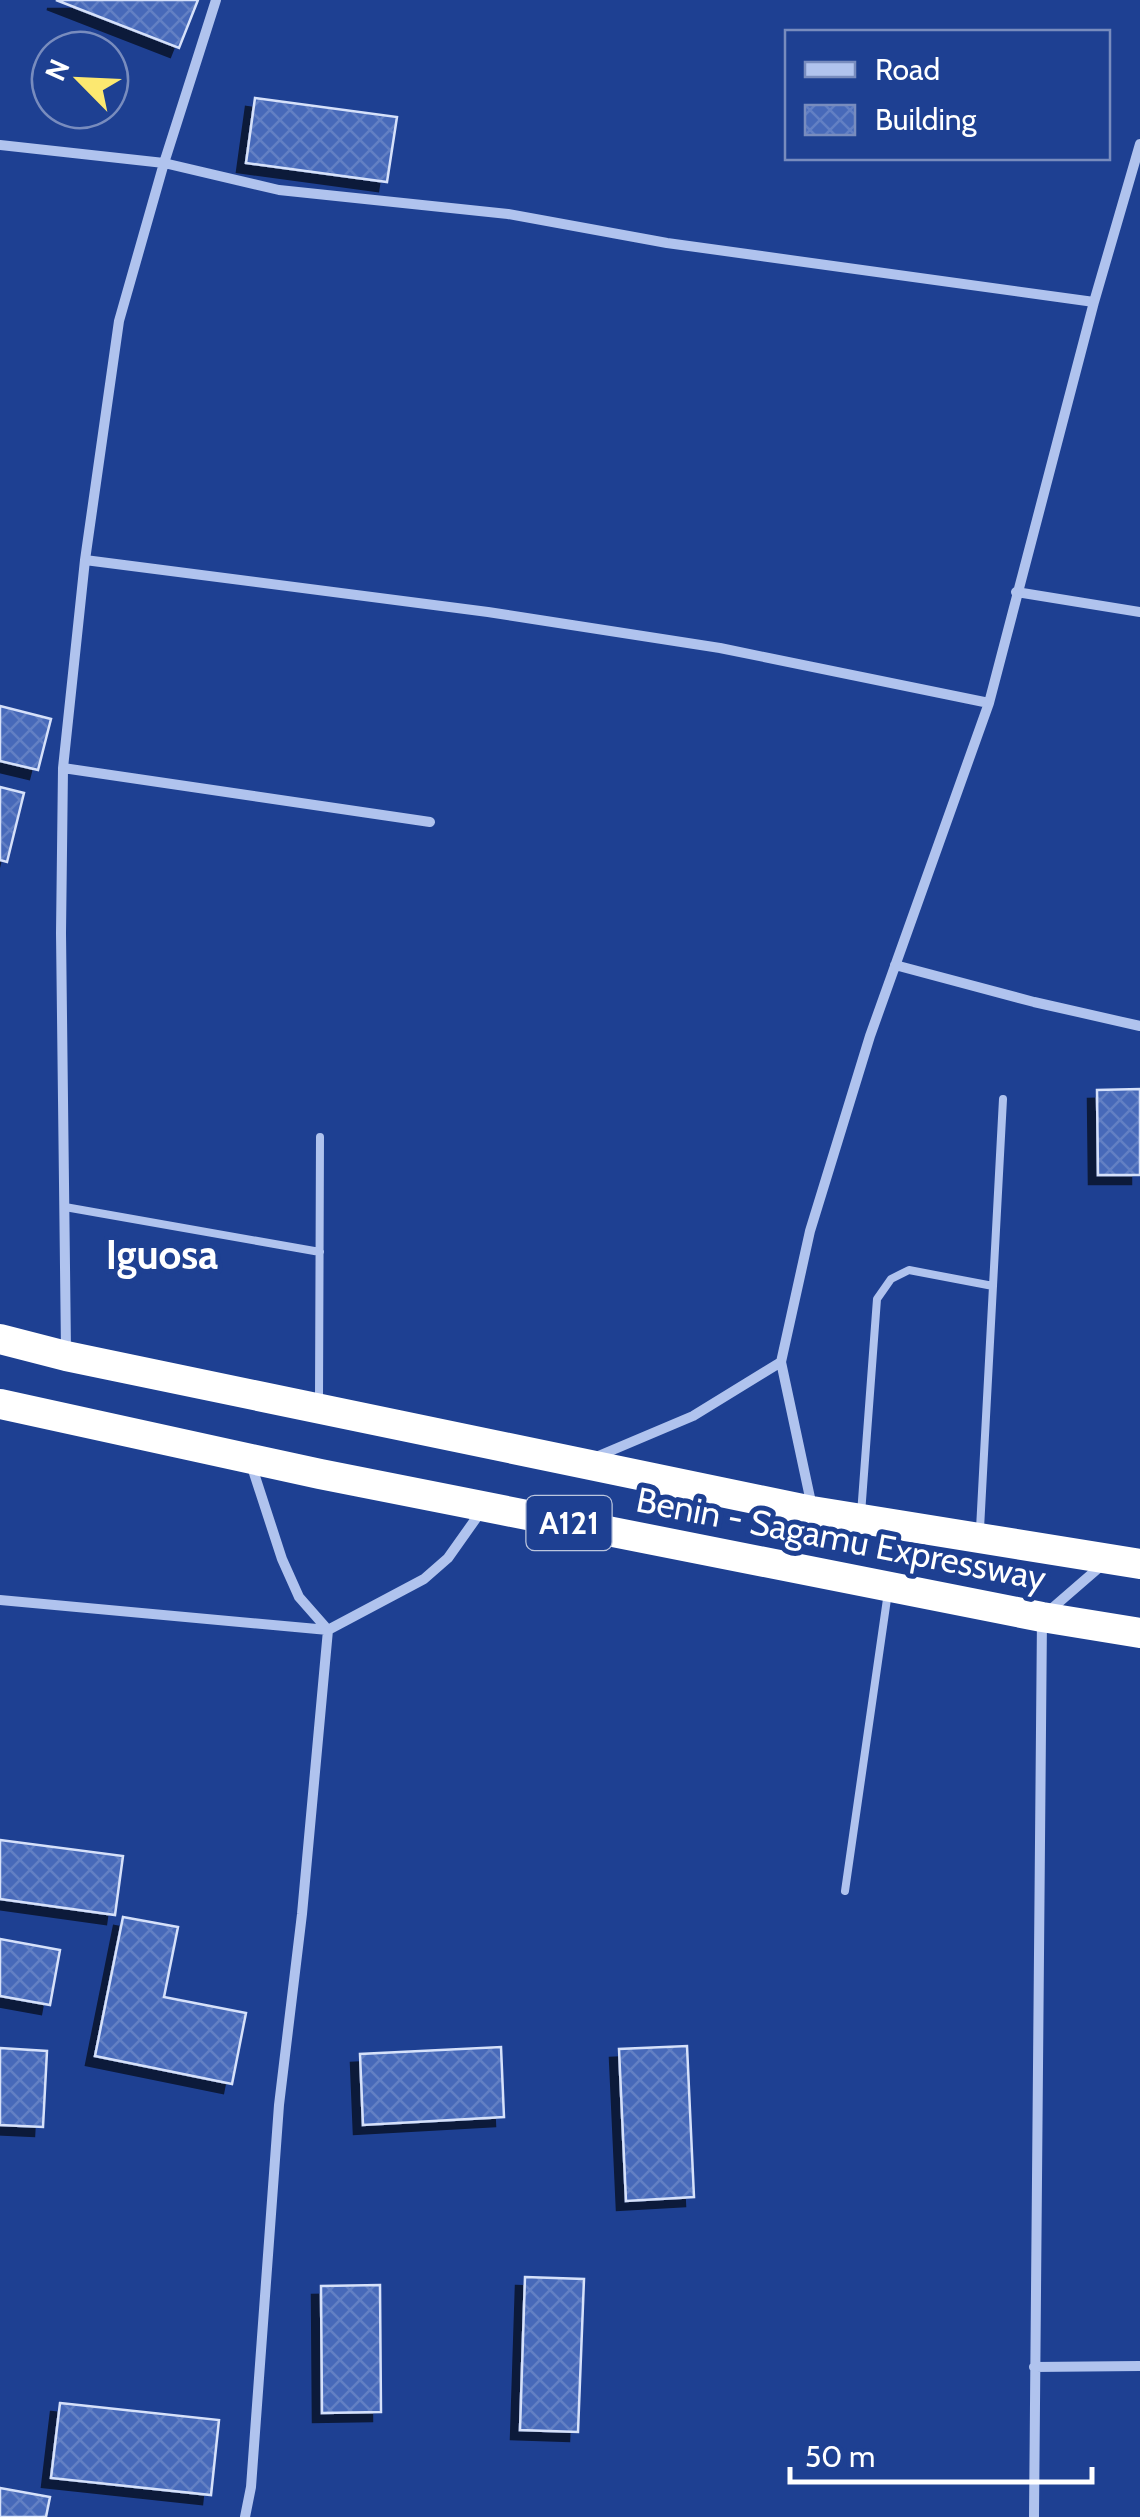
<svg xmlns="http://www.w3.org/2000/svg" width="1140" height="2517" viewBox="0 0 1140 2517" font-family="Cabin,sans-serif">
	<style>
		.building { fill: url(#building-cross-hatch); stroke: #d6e1fa; stroke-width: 2.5; filter: url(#shadow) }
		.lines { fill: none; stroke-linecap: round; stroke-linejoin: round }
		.lane { stroke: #b0c3ee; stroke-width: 8 }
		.street { stroke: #b0c3ee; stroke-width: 10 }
		.highway { stroke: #fff; stroke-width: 30 }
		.labels { text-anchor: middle; stroke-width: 10; stroke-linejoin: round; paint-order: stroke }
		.shield { fill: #1e4092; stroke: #bcc6de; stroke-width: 2.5 }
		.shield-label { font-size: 32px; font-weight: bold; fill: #fff }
		.street-label { font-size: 35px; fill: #fff; stroke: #1e4092 }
		.quarter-label { font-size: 40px; font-weight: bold; fill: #fff; stroke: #1e4092 }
	</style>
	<defs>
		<pattern id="building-cross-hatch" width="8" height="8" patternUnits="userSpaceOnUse" patternTransform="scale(2.5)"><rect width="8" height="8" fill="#4769b9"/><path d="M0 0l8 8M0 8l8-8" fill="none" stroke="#6380c4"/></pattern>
		<filter id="shadow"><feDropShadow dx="-9" dy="9" stdDeviation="0" flood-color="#0009"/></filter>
	</defs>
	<rect width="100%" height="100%" fill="#1e4092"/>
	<path class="building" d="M 56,0 L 198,0 L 179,48 Z
		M 255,98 L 397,117 L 387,182 L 246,163 Z
		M 0,706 L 51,719 L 38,770 L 0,761 Z
		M 0,787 L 24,793 L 7,862 L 0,860 Z
		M 1140,1089 L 1140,1175 L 1098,1175 L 1097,1090 Z
		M 0,1840 L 123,1856 L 115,1915 L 0,1899 Z
		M 123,1917 L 178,1927 L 164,1997 L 246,2013 L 232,2084 L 95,2056 Z
		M 0,1939 L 60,1950 L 50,2005 L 0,1996 Z
		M 687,2046 L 694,2197 L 626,2201 L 619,2049 Z
		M 501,2047 L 504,2117 L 363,2125 L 360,2054 Z
		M 0,2048 L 47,2051 L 43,2127 L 0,2125 Z
		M 525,2277 L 584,2279 L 578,2432 L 520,2430 Z
		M 380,2285 L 381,2412 L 322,2413 L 321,2286 Z
		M 60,2403 L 219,2420 L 211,2495 L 51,2478 Z
		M 0,2488 L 50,2497 L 46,2517 L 0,2517 Z"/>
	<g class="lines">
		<path class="lane" d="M 65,1207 L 320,1252
			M 319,1399 L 320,1137
			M 861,1514 L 877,1299 L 891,1279 L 909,1270 L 993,1286
			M 980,1529 L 1003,1099
			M 845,1891 L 888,1592"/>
		<path class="street" d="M 0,145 L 164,163 L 279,190 L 508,214 L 667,243 L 1094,302
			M 85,560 L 488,612 L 720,648 L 989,703
			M 1016,592 L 1140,612
			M 63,768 L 430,822
			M 895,965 L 1034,1002 L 1140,1026
			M 66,1350 L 61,933 L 63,768 L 85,560 L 119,321 L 164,163 L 216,0
			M 596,1457 L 693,1416 L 781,1362
			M 812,1507 L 781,1362 L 810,1231 L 870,1036 L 989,703 L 1094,302 L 1140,144
			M 0,1600 L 328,1630 L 424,1579 L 448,1558 L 482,1510
			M 1034,2367 L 1140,2366
			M 245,2517 L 251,2487 L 279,2105 L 302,1914 L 328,1630 L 299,1597 L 282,1559 L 251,1464
			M 1034,2517 L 1042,1617 L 1102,1565"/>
		<path class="highway" d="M 0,1339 L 66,1356 L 812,1511 L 1140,1564
			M 0,1404 L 320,1474 L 1042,1617 L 1140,1633"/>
	</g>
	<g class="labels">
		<rect class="shield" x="526.5" y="1496" width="85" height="54" rx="8"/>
		<g class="shield-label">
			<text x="569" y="1534">A121</text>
		</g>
		<g class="street-label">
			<text transform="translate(841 1539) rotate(11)" y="12">Benin - Sagamu Expressway</text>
		</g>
		<g class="quarter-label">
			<text x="162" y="1269">Iguosa</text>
		</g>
	</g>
	<rect x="785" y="30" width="325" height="130" fill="#1e4092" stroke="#788cbe" stroke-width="2.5"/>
	<rect x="805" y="62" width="50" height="15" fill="#b0c3ee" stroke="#788cbe" stroke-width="2.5"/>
	<text x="875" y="80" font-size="30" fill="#ffffff">Road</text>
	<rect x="805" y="105" width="50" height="30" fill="url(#building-cross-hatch)" stroke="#788cbe" stroke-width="2.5"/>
	<text x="875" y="130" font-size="30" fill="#ffffff">Building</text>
	<g transform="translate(80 80) rotate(294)"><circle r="48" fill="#1e4092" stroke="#788cbe" stroke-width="2.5"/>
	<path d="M0-8L18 38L0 25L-18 38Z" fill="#fce870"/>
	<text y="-15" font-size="28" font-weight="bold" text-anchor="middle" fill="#ffffff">N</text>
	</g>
	<path d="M790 2467v15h302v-15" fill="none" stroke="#ffffff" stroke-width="5"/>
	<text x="805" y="2467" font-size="30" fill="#ffffff" stroke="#1e4092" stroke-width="8" paint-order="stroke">50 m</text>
</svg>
